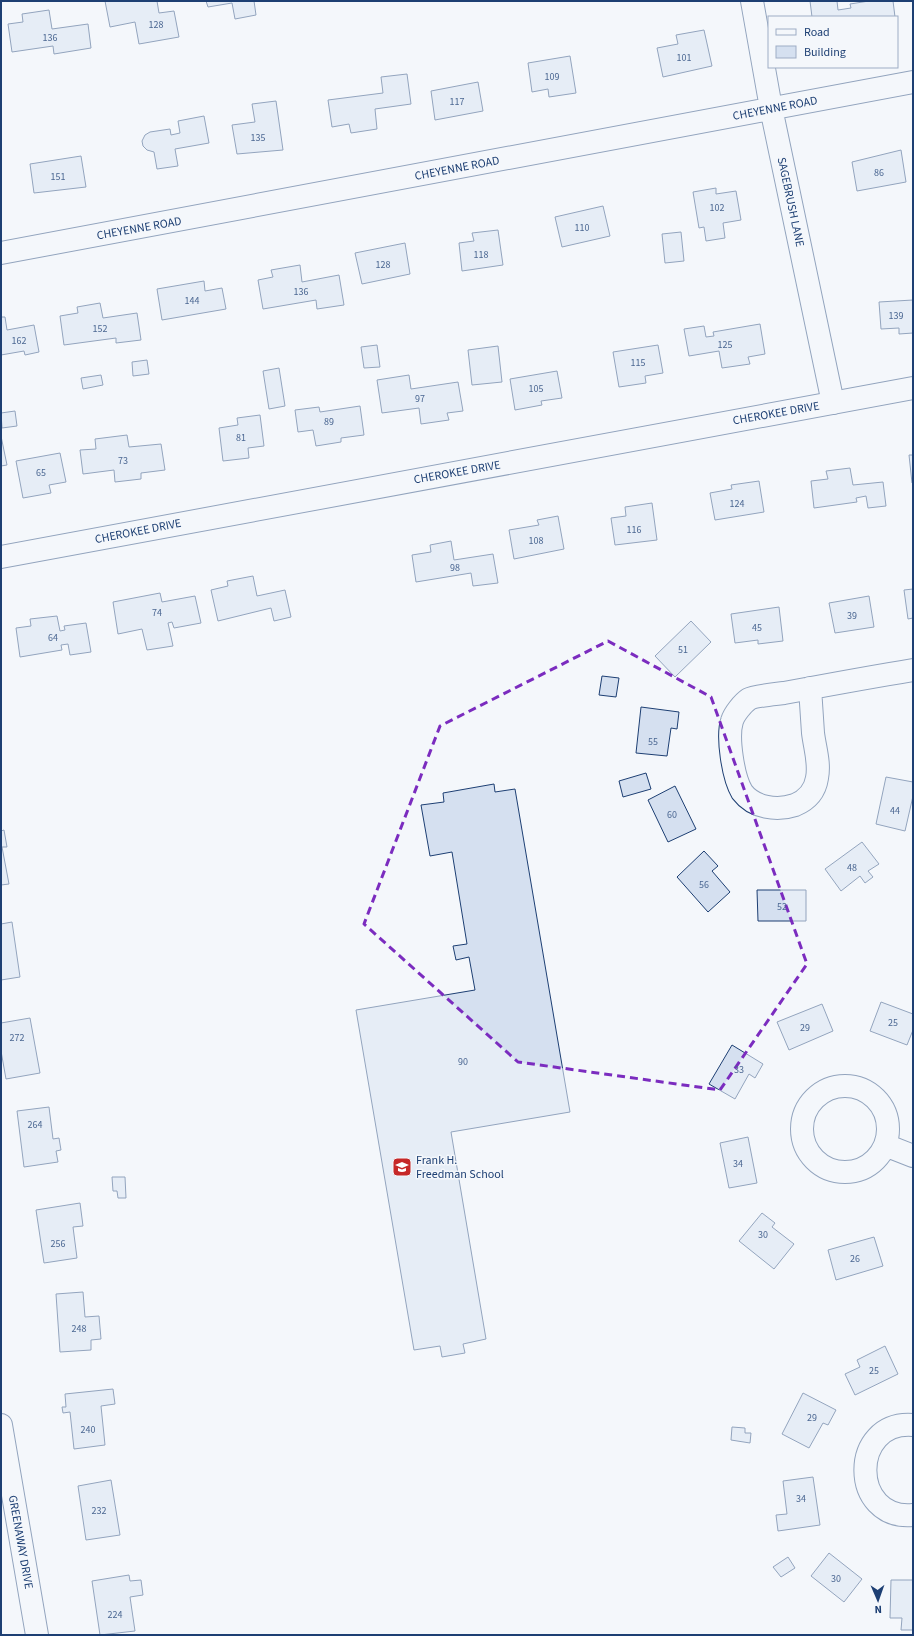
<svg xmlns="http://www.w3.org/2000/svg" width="914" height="1636" viewBox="0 0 914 1636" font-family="'Source Sans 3',sans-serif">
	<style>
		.building { fill: #d5e0f0; stroke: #1d3f73 }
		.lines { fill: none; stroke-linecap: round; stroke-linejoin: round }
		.street-casing { stroke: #1d3f73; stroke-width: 24 }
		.secondary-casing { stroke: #1d3f73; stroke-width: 24 }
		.street { stroke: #f4f7fb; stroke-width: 22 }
		.secondary { stroke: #f4f7fb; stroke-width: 22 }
		.marked { fill: none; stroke: #7b2cbf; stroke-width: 3; stroke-dasharray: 8 5; stroke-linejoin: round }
		.labels { text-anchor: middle; stroke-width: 3; stroke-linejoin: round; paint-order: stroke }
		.number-label { font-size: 10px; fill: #4b6792 }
		.street-label { font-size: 12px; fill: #1d3f73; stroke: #f4f7fb }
		.poi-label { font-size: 12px; fill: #1d3f73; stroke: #f4f7fb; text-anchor: start }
	</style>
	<rect width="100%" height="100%" fill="#f4f7fb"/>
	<path class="building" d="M 105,1 L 157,1 L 159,13 L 174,11 L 179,37 L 139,44 L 135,22 L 110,27 Z
		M 206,1 L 254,1 L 256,15 L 235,19 L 232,3 L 208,7 Z
		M 810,1 L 837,1 L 838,10 L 851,8 L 850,4 L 869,1 L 893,1 L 895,17 L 812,17 Z
		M 49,10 L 52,29 L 88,24 L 91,48 L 54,54 L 53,46 L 12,52 L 8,24 L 23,22 L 22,14 Z
		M 704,30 L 712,66 L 663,77 L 657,48 L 678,44 L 676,35 Z
		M 570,56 L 576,93 L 549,97 L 548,89 L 532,92 L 528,63 Z
		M 407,74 L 411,104 L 375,109 L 377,129 L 351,133 L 349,124 L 332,127 L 328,100 L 383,93 L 381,77 Z
		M 478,82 L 483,111 L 435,120 L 431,91 Z
		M 276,101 L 283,150 L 237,154 L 232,125 L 255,122 L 252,104 Z
		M 204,116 L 209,143 L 175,149 L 178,166 L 157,169 L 154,152 L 147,150 L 143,146 L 142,141 L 145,135 L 150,132 L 170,129 L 171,135 L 180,133 L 178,121 Z
		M 901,150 L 906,182 L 857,191 L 852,162 Z
		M 81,156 L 86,187 L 34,193 L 30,164 Z
		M 716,188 L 716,194 L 736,191 L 741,220 L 723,223 L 725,238 L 706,241 L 704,227 L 699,228 L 693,192 Z
		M 603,206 L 610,236 L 562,247 L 555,217 Z
		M 498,230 L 503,265 L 462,271 L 459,243 L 474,241 L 472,233 Z
		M 681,232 L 684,261 L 665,263 L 662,234 Z
		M 405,243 L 410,274 L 362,284 L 355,253 Z
		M 300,265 L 302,282 L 339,275 L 344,305 L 317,309 L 316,300 L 263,309 L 258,280 L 273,277 L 271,270 Z
		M 204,281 L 205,291 L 222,288 L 226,309 L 162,320 L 157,289 Z
		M 913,300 L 913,333 L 899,334 L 899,328 L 881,329 L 879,302 Z
		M 100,303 L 103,318 L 137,313 L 141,340 L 116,343 L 116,338 L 64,345 L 60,316 L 78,313 L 77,307 Z
		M 1,317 L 5,317 L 7,330 L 34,325 L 39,352 L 25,355 L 24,351 L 1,355 Z
		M 760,324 L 765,354 L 748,357 L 750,364 L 722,368 L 719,351 L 689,356 L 684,329 L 704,326 L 706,337 L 714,336 L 713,332 Z
		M 377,345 L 380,367 L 364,368 L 361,347 Z
		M 658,345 L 663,373 L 645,376 L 646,383 L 619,387 L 613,352 Z
		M 498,346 L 502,382 L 472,385 L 468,350 Z
		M 147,360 L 149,374 L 133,376 L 132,362 Z
		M 279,368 L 285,406 L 269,409 L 263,371 Z
		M 557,371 L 562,398 L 541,401 L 542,405 L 515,410 L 510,379 Z
		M 101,375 L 103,385 L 83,389 L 81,378 Z
		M 409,375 L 411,389 L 458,382 L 463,411 L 447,413 L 449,420 L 421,424 L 419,408 L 382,413 L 377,380 Z
		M 360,406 L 364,435 L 341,438 L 341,442 L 316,446 L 313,430 L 298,432 L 295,410 L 319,407 L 320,412 Z
		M 15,411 L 17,426 L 2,428 L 1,413 Z
		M 260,415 L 264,446 L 248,448 L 249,458 L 223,461 L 219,428 L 238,425 L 237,418 Z
		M 127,435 L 129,447 L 161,444 L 165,470 L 141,473 L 141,479 L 115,482 L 114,470 L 83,474 L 80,450 L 96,449 L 95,439 Z
		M 1,436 L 7,465 L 1,466 Z
		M 60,453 L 66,482 L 49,485 L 51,493 L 23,498 L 16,461 Z
		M 909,455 L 913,455 L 913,483 L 912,483 Z
		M 850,468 L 853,485 L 883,482 L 886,506 L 868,508 L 866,496 L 856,498 L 857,502 L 814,508 L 811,481 L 828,479 L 826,471 Z
		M 759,481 L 764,512 L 715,520 L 710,493 L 732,489 L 731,485 Z
		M 652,503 L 657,540 L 615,545 L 611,518 L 626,516 L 625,507 Z
		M 558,516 L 564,549 L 514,559 L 509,530 L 539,525 L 537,520 Z
		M 451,541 L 454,560 L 493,554 L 498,583 L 473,586 L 471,573 L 416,582 L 412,555 L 431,552 L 430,545 Z
		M 253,576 L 257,596 L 285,590 L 291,617 L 274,621 L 271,608 L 218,621 L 211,590 L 228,586 L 227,581 Z
		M 913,589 L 913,618 L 908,619 L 904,590 Z
		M 160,593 L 162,602 L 195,596 L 201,623 L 174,628 L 172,622 L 168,623 L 173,646 L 147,650 L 142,629 L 118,634 L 113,602 Z
		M 869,596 L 874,627 L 835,633 L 829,603 Z
		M 779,607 L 783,641 L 758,644 L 758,640 L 735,643 L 731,614 Z
		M 57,616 L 60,631 L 65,630 L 64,626 L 86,623 L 91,652 L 70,655 L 68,644 L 61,645 L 62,650 L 20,657 L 16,628 L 31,626 L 30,619 Z
		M 691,621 L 711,642 L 675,677 L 655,656 Z
		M 602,676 L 619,678 L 616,697 L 599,695 Z
		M 641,707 L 679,712 L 677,729 L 671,728 L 667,756 L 636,753 Z
		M 646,773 L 651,789 L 623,797 L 619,781 Z
		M 886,777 L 913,782 L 913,796 L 905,831 L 876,824 Z
		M 494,784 L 495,792 L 515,789 L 570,1112 L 451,1132 L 486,1339 L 463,1344 L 465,1353 L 442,1357 L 440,1346 L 414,1350 L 356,1010 L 475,990 L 469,957 L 456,960 L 453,946 L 467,944 L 452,852 L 430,856 L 421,805 L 444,802 L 443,793 Z
		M 675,786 L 696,829 L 668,842 L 648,800 Z
		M 4,830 L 7,847 L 2,847 L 9,884 L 1,885 L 1,831 Z
		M 862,842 L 879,864 L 868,871 L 873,877 L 865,883 L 860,876 L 841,891 L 825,869 Z
		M 704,851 L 718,866 L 712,871 L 730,892 L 708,912 L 677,877 Z
		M 757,890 L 806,890 L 806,921 L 758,921 Z
		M 12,922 L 20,977 L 1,980 L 1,924 Z
		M 881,1002 L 913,1014 L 913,1030 L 907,1045 L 870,1031 Z
		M 822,1004 L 833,1031 L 789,1050 L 777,1022 Z
		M 30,1018 L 40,1073 L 6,1079 L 1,1051 L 1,1023 Z
		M 732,1045 L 763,1064 L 755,1078 L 749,1074 L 735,1099 L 709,1084 Z
		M 49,1107 L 53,1139 L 59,1138 L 61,1150 L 56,1151 L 58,1162 L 24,1167 L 17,1111 Z
		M 748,1137 L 757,1183 L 729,1188 L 720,1143 Z
		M 112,1177 L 125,1177 L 126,1198 L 118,1198 L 117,1191 L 113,1191 Z
		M 80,1203 L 83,1226 L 73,1227 L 77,1258 L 44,1263 L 36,1210 Z
		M 762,1213 L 775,1223 L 772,1227 L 794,1244 L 774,1269 L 739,1241 Z
		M 874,1237 L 883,1266 L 836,1280 L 828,1250 Z
		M 83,1292 L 85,1317 L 99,1316 L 101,1339 L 91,1340 L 91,1350 L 60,1352 L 56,1294 Z
		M 885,1346 L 898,1374 L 855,1395 L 845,1374 L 860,1367 L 857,1360 Z
		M 113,1389 L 115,1404 L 101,1406 L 105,1445 L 74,1449 L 70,1412 L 63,1413 L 62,1407 L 66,1407 L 65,1394 Z
		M 803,1393 L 836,1410 L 828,1425 L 823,1423 L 809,1448 L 782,1434 Z
		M 732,1427 L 745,1428 L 745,1433 L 751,1433 L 750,1443 L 731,1440 Z
		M 813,1477 L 820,1525 L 778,1531 L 776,1515 L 787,1514 L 783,1481 Z
		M 111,1480 L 120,1535 L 86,1540 L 78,1486 Z
		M 829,1553 L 862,1579 L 844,1602 L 811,1576 Z
		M 788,1557 L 795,1568 L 781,1577 L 773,1567 Z
		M 129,1575 L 130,1581 L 141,1580 L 143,1595 L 130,1597 L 135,1631 L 100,1635 L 92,1581 Z
		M 891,1580 L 913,1580 L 913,1630 L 901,1630 L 902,1618 L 890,1618 Z"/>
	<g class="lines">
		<defs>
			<path id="street" d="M 752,1 L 771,108 L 833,403
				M 1,253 L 913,82
				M 810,688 C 811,703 812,718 813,733 C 815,749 820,763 817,778 C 815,791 807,800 795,805 C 777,811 754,808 742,792 C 733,777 727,737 732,721 C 734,714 743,703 749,699 C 754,696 777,694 784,693 C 827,685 870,677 913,670
				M802 1129a43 43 0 1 1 86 0a43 43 0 1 1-86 0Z
				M 885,1145 L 913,1156
				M 1,1425 L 37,1635
				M 913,1425 C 849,1420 850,1521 913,1515"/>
			<path id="secondary" d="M 1,557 L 913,388"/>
		</defs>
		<use href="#street" class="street-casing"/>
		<use href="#secondary" class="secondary-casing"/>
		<use href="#street" class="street"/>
		<use href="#secondary" class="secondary"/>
	</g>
	<path d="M0 0H914V1636H0ZM 608,641 L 711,697 L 807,964 L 720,1090 L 518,1062 L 364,924 L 440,726 Z" fill="#f4f7fb" fill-opacity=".55" fill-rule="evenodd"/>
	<path class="marked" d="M 608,641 L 711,697 L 807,964 L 720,1090 L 518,1062 L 364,924 L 440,726 Z"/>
	<defs>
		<symbol id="school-square" viewBox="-11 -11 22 22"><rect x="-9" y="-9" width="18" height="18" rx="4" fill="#c62828" stroke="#f4f7fb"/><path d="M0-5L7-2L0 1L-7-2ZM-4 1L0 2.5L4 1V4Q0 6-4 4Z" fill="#fff"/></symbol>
	</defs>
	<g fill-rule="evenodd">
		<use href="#school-square" x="391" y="1156" width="22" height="22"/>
	</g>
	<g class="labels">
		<g class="number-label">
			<text x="156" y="28">128</text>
			<text x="50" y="41">136</text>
			<text x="684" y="61">101</text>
			<text x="552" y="80">109</text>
			<text x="457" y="105">117</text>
			<text x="258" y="141">135</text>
			<text x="879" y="176">86</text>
			<text x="58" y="180">151</text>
			<text x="717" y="211">102</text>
			<text x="582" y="231">110</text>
			<text x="481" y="258">118</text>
			<text x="383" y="268">128</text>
			<text x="301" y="295">136</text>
			<text x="192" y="304">144</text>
			<text x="896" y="319">139</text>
			<text x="100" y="332">152</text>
			<text x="19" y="344">162</text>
			<text x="725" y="348">125</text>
			<text x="638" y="366">115</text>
			<text x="536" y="392">105</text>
			<text x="420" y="402">97</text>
			<text x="329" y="425">89</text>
			<text x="241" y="441">81</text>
			<text x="123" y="464">73</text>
			<text x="41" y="476">65</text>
			<text x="737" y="507">124</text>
			<text x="634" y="533">116</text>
			<text x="536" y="544">108</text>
			<text x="455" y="571">98</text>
			<text x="157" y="616">74</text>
			<text x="852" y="619">39</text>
			<text x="757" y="631">45</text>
			<text x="53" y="641">64</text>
			<text x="683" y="653">51</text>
			<text x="653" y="745">55</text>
			<text x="895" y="814">44</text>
			<text x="672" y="818">60</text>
			<text x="852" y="871">48</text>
			<text x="704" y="888">56</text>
			<text x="782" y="910">52</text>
			<text x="893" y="1026">25</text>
			<text x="805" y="1031">29</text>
			<text x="17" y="1041">272</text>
			<text x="463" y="1065">90</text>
			<text x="739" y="1073">33</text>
			<text x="35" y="1128">264</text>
			<text x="738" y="1167">34</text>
			<text x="763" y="1238">30</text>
			<text x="58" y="1247">256</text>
			<text x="855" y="1262">26</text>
			<text x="79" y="1332">248</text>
			<text x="874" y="1374">25</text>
			<text x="812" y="1421">29</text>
			<text x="88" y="1433">240</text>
			<text x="801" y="1502">34</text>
			<text x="99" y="1514">232</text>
			<text x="836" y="1582">30</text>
			<text x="115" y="1618">224</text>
		</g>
		<g class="street-label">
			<text transform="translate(775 108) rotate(-11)" y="4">CHEYENNE ROAD</text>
			<text transform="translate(457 168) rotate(-11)" y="4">CHEYENNE ROAD</text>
			<text transform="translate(791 202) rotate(78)" y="4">SAGEBRUSH LANE</text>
			<text transform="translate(139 228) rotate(-10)" y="4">CHEYENNE ROAD</text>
			<text transform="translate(776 413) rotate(-10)" y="4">CHEROKEE DRIVE</text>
			<text transform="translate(457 472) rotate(-10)" y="4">CHEROKEE DRIVE</text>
			<text transform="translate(138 531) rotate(-11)" y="4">CHEROKEE DRIVE</text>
			<text transform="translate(21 1542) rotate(80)" y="4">GREENAWAY DRIVE</text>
		</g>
		<g class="poi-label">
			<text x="416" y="1164">Frank H.<tspan x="416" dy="14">Freedman School</tspan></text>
		</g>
	</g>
	<rect width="914" height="1636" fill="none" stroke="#1d3f73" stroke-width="4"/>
	<rect x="768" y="16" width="130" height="52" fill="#f4f7fb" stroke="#9eadc5"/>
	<rect x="776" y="29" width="20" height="6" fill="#f4f7fb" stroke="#9eadc5"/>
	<text x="804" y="36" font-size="12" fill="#1d3f73">Road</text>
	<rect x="776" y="46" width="20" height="12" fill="#d5e0f0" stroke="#9eadc5"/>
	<text x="804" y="56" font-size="12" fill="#1d3f73">Building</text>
	<g transform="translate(878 1600) rotate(178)" stroke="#f4f7fb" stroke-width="3" paint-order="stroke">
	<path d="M0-3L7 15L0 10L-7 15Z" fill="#1d3f73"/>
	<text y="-6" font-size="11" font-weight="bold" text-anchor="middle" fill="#1d3f73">N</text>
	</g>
</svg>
